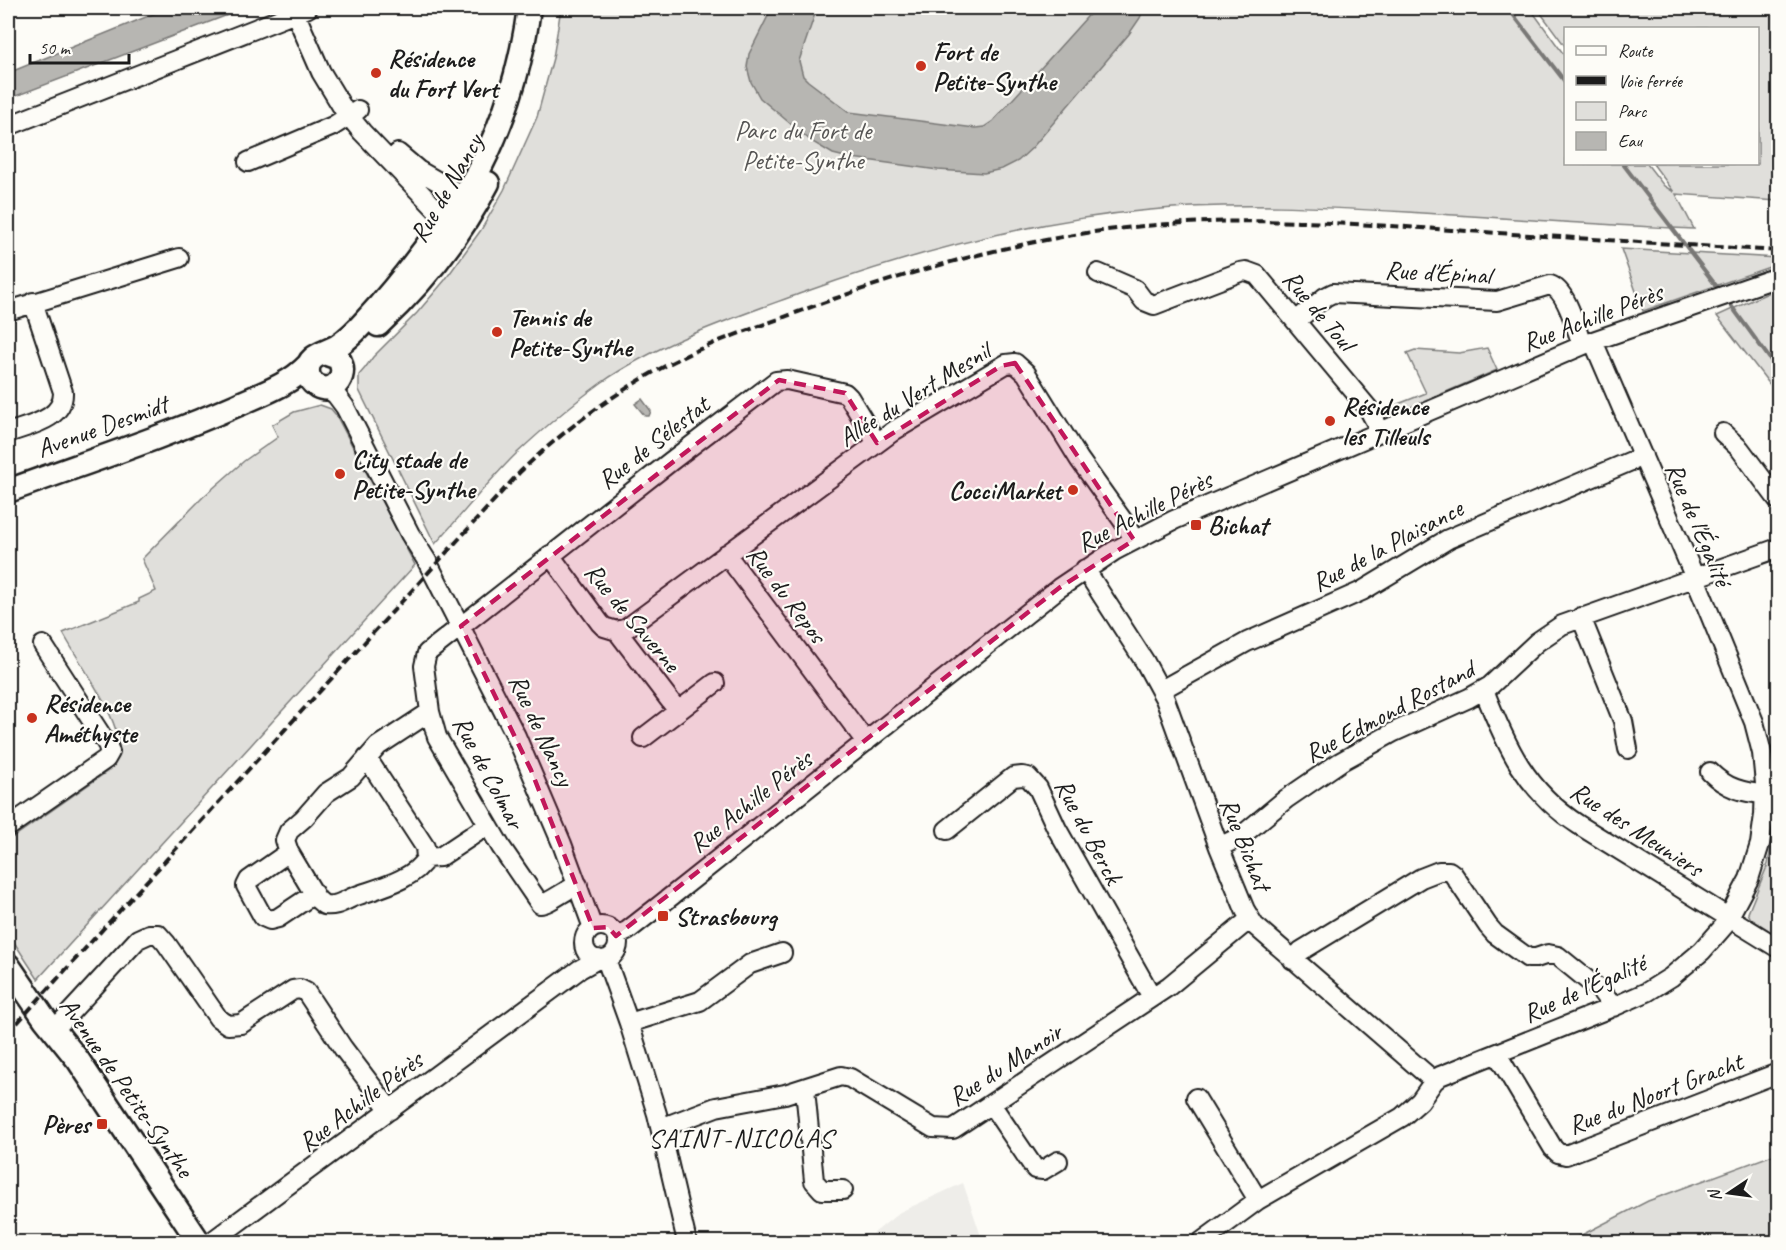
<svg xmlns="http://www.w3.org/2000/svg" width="1786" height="1250" viewBox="0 0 1786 1250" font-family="Caveat,sans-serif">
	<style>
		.built { fill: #eeede9 }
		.green { fill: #e0dfdb; stroke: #7e7e7c; stroke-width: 1.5 }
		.water { fill: #b7b6b2; stroke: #797876; stroke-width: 1.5 }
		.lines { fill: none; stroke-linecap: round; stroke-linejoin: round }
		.stream { stroke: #797876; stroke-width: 4 }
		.minor-casing { stroke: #1c1c1c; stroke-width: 22 }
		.major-casing { stroke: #1c1c1c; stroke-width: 27 }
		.minor { stroke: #fdfcf7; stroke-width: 18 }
		.major { stroke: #fdfcf7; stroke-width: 22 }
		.rail { stroke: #1c1c1c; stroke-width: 4; stroke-dasharray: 9 4.5; stroke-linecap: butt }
		.marked { fill: #c2185b; fill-opacity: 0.2; stroke: #c2185b; stroke-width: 4.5; stroke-dasharray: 12 8; stroke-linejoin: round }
		.poi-dot { fill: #c8321e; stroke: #fdfcf7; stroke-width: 2 }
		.labels { text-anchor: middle; stroke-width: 4.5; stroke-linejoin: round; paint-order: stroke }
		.poi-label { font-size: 26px; font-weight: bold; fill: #1c1c1c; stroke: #fdfcf7; text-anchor: start }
		.park-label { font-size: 26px; fill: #575655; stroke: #fdfcf7 }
		.street-label { font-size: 26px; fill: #1c1c1c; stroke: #fdfcf7 }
		.neighbourhood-label { font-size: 27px; letter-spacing: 1.5px; fill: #1c1c1c; stroke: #fdfcf7 }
	</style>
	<rect width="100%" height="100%" fill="#fdfcf7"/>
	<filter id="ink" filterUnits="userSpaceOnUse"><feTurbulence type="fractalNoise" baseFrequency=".0167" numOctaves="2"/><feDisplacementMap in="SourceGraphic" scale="12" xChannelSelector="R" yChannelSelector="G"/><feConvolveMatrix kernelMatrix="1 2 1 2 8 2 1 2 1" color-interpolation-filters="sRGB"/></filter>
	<g filter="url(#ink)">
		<path class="built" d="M 963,1183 L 983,1242 L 863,1242 L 900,1212 Z"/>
		<path class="green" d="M 561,8 L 1530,8 L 1565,56 L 1566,164 L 1647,164 L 1664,186 L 1674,192 L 1653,164 L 1758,164 L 1758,28 L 1566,28 L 1565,46 L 1537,8 L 1778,8 L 1778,201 L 1676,194 L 1694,229 C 1599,225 1504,218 1408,212 C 1322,207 1236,202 1150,210 C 1030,220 912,253 799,294 C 733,318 660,342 601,383 C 572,404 544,428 517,453 C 488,481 463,514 435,544 L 359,390 L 359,375 L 365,368 L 373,357 L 417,313 L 445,280 L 481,230 L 504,190 L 537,117 L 553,58 Z
			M 1621,249 L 1778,258 L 1778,264 L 1643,311 Z
			M 1770,292 L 1778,304 L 1778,395 L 1717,316 Z
			M 1487,348 L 1497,370 L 1395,414 L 1384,413 L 1383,410 L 1426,393 L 1407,353 L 1415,350 L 1459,353 Z
			M 320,405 L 331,409 L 336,415 L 415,565 L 38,979 L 8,933 L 8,841 L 108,771 C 114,763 120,757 119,746 C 117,713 79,663 63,633 L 139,602 L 139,599 L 156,591 L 142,559 L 203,497 L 244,461 L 278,437 L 272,425 L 294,412 Z
			M 1778,811 L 1778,936 L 1751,919 L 1748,913 L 1768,864 Z
			M 1778,1153 L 1778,1242 L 1568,1242 L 1648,1201 Z"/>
		<path class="water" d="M 168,8 L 246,8 L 8,99 L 8,73 Z
			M 772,8 L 817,8 L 799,61 L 803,76 L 808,81 L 849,112 L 975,128 L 984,127 L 993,121 L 1095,8 L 1144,8 L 1140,18 L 1129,34 L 1032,148 L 1018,161 L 1002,169 L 984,173 L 938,170 L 845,157 L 833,154 L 811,141 L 760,98 L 751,82 L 747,67 L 749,54 Z
			M 642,399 L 651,411 L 649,416 L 645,416 L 635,404 Z"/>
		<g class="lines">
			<path class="stream" d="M 1508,8 L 1566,83
				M 1623,164 L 1721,292
				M 1727,300 L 1778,370"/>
			<defs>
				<path id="minor" d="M 293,8 L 321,72 L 344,110 L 362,132 L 436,209 L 457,226
					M 8,126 L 308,8
					M 398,153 L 418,170 L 475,203
					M 248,162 L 333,126 L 358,110
					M 1098,273 L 1135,289 L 1144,301 L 1154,305 L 1240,272 L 1246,271 L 1257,275 L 1368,408 L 1381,432
					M 8,311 L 179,258
					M 1296,321 L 1325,297 L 1333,293 L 1497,301 L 1550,285 C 1567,290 1576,329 1582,345
					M 327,388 L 336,395 L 345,407 L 410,534 L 427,561 L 516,736 L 562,844 L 593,928
					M 8,433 C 29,425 64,420 63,392 L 33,302
					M 1723,433 L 1740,449 L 1778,500
					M 726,554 L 866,742
					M 550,555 L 600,623 L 604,627 L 617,631 L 678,711
					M 1085,569 L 1145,662 L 1165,699 L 1219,847 L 1245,910 L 1254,925 L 1434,1081
					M 1581,617 L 1623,721 L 1628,749
					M 617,631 L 627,628 L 895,430 L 1006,364 L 1015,363 L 1026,373 L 1079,459 L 1126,525 L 1134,540
					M 1161,690 L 1247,642 L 1362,591 L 1448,539 L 1643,456
					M 1484,690 C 1506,746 1526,791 1579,825 L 1778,948
					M 643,738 L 715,683
					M 367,758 L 425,847 L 426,858 C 414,880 378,888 356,896 C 344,900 338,907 324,905 L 317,899 L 289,852 L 285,840 L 289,831 L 304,818 L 326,793 L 351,777 L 378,746 L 430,712
					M 1710,772 C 1726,788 1743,793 1765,794
					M 8,827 L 106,759 L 110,752 L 107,744 L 43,645
					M 947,830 L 1013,777 L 1022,776 L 1028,777 L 1038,788 L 1057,829 L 1152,997
					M 1219,847 L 1240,837 L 1286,799 L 1340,762 L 1394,732 L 1469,698 L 1490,686 L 1537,642 L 1562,625 L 1778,548
					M 289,852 L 249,880 L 246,886 L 263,917 L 270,920 L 278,918 L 314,894
					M 426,858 L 440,857 L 488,825
					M 578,885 C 566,889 549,904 540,904 L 501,847 L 437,737 L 430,712 L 424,666 L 427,653 L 670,462 L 776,381 L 787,380 L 845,393 L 849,397 L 877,443
					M584 943a17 17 0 1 1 34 0a17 17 0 1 1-34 0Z
					M 616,936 L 627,931 L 659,906 L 1059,588 L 1114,551 L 1174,520 L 1593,341 L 1778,277
					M 606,959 L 629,1023 L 657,1114 L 687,1242
					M 1293,960 L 1301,951 L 1421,878 L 1439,871 L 1449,871 L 1453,874 L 1488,926 L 1495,934 L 1528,958 L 1536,958 L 1548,954 L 1558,956 L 1601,991 L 1613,1007
					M 629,1023 L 700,1001 L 750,964 L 782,953
					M 54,1030 L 138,939 L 149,934 L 158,934 L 166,943 L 218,1018 L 228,1025 L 241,1024 L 293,990 L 300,989 L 306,992 L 343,1048 L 390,1110
					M 1497,1054 L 1553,1148 L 1558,1153 L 1566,1155 L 1778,1073
					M 805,1089 L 814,1181 L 822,1190 L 843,1190
					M 1196,1098 L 1258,1200
					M 991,1104 L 1035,1169 L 1043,1170 L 1058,1161
					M 661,1128 L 716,1107 L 785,1094 L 841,1076 L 850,1078 L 933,1128 L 953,1129 L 1169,986 L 1250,919
					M 211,1242 L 580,969 L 598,959
					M 1201,1242 L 1258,1200 L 1402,1117 L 1420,1101 L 1434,1081 L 1440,1076 L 1613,1007 L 1647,992 L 1671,977 L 1702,951 L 1724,926 L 1749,879 L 1760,844 L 1764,815 L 1765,784 L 1762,753 L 1754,722 L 1695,578 L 1593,341"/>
				<path id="major" d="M 378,325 C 422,284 460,237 488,183
					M 324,353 L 338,358 C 349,373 336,396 317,386 C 312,383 308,378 308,372 C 306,354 328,353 339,345 C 349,338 358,329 366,320 C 393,291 417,260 440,228 C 454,209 469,189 480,168 C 505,119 522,62 529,8
					M 8,491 C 84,463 162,438 237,405 C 261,394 289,385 308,365
					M 8,965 L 45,1019 L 78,1060 L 199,1242"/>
			</defs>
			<use href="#minor" class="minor-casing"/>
			<use href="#major" class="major-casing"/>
			<use href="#minor" class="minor"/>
			<use href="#major" class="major"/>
			<path class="rail" d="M 8,1033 L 520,472 C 571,423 629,382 693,352 C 727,337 763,325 798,312 C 910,270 1025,237 1144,226 C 1252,216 1360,224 1468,231 C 1572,238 1675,244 1778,251"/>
		</g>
	</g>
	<path class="marked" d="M 1015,363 L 1134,540 L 1059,588 L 616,936 L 608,927 L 593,928 L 531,770 L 461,626 L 779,380 L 845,393 L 877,443 L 1001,366 Z"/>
	<g class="poi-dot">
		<circle cx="921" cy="66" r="6"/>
		<circle cx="376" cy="73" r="6"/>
		<circle cx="497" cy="332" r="6"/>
		<circle cx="1330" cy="421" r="6"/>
		<circle cx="340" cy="474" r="6"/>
		<circle cx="1073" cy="490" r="6"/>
		<rect x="1190" y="519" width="12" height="12" rx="3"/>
		<circle cx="32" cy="718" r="6"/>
		<rect x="657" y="910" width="12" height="12" rx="3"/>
		<rect x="96" y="1118" width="12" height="12" rx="3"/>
	</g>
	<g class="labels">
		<g class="poi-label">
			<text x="933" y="60">Fort de<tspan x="933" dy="30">Petite-Synthe</tspan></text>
			<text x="388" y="67">Résidence<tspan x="388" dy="30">du Fort Vert</tspan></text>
			<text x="509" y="326">Tennis de<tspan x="509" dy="30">Petite-Synthe</tspan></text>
			<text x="1342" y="415">Résidence<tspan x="1342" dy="30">les Tilleuls</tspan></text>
			<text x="352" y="468">City stade de<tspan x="352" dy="30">Petite-Synthe</tspan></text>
			<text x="1061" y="499" text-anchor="end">CocciMarket</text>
			<text x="1208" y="534">Bichat</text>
			<text x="44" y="712">Résidence<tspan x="44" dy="30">Améthyste</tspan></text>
			<text x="675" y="925">Strasbourg</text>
			<text x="90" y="1133" text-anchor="end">Pères</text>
		</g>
		<g class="park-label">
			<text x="803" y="139">Parc du Fort de<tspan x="803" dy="30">Petite-Synthe</tspan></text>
		</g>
		<g class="street-label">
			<text transform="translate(446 188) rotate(-60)" y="9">Rue de Nancy</text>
			<text transform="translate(1438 272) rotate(3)" y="9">Rue d'Épinal</text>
			<text transform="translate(1319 310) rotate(50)" y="9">Rue de Toul</text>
			<text transform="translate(1592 317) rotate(-21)" y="9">Rue Achille Pérès</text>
			<text transform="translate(914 394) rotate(-32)" y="9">Allée du Vert Mesnil</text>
			<text transform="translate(102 426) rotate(-20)" y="9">Avenue Desmidt</text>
			<text transform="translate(653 442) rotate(-38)" y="9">Rue de Sélestat</text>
			<text transform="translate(1144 511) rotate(-27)" y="9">Rue Achille Pérès</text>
			<text transform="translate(1699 524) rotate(67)" y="9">Rue de l'Égalité</text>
			<text transform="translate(1387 545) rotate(-28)" y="9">Rue de la Plaisance</text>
			<text transform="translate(787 594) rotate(53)" y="9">Rue du Repos</text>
			<text transform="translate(633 617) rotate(50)" y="9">Rue de Saverne</text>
			<text transform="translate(1389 711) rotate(-28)" y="9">Rue Edmond Rostand</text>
			<text transform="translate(542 730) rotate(65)" y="9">Rue de Nancy</text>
			<text transform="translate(489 772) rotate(62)" y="9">Rue de Colmar</text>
			<text transform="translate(750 801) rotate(-38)" y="9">Rue Achille Pérès</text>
			<text transform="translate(1637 829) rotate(33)" y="9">Rue des Meuniers</text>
			<text transform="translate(1089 831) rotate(62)" y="9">Rue du Berck</text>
			<text transform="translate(1246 844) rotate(68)" y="9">Rue Bichat</text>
			<text transform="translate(1584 988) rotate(-24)" y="9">Rue de l'Égalité</text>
			<text transform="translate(1005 1064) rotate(-33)" y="9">Rue du Manoir</text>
			<text transform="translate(127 1087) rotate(55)" y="9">Avenue de Petite-Synthe</text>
			<text transform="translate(1655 1093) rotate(-21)" y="9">Rue du Noort Gracht</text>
			<text transform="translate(360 1101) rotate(-37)" y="9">Rue Achille Pérès</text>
		</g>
		<g class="neighbourhood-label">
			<text x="741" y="1147">SAINT-NICOLAS</text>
		</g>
	</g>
	<rect width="1786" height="1250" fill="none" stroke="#fdfcf7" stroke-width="30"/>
	<rect x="15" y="15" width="1756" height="1220" fill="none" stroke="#1c1c1c" stroke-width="2" filter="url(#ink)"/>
	<rect x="1564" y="27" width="195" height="138" fill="#fdfcf7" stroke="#a3a29f" stroke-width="1.5"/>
	<rect x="1576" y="46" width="30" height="9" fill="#fdfcf7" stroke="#a3a29f" stroke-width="1.5"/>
	<text x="1618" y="57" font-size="18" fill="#1c1c1c">Route</text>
	<rect x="1576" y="76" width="30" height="9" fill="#1c1c1c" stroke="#a3a29f" stroke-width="1.5"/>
	<text x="1618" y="87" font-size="18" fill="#1c1c1c">Voie ferrée</text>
	<rect x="1576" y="102" width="30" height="18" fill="#e0dfdb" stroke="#a3a29f" stroke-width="1.5"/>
	<text x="1618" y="117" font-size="18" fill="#1c1c1c">Parc</text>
	<rect x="1576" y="132" width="30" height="18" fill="#b7b6b2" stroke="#a3a29f" stroke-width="1.5"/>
	<text x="1618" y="147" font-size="18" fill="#1c1c1c">Eau</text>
	<g transform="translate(1729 1193) rotate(257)" stroke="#fdfcf7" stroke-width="4.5" paint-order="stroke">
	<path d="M0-4.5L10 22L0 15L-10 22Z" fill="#1c1c1c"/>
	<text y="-9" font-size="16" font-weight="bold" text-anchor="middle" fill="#1c1c1c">N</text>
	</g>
	<path d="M30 54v9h99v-9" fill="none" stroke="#1c1c1c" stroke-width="3"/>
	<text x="39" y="54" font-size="18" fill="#1c1c1c" stroke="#fdfcf7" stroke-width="4.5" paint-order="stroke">50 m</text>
</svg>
